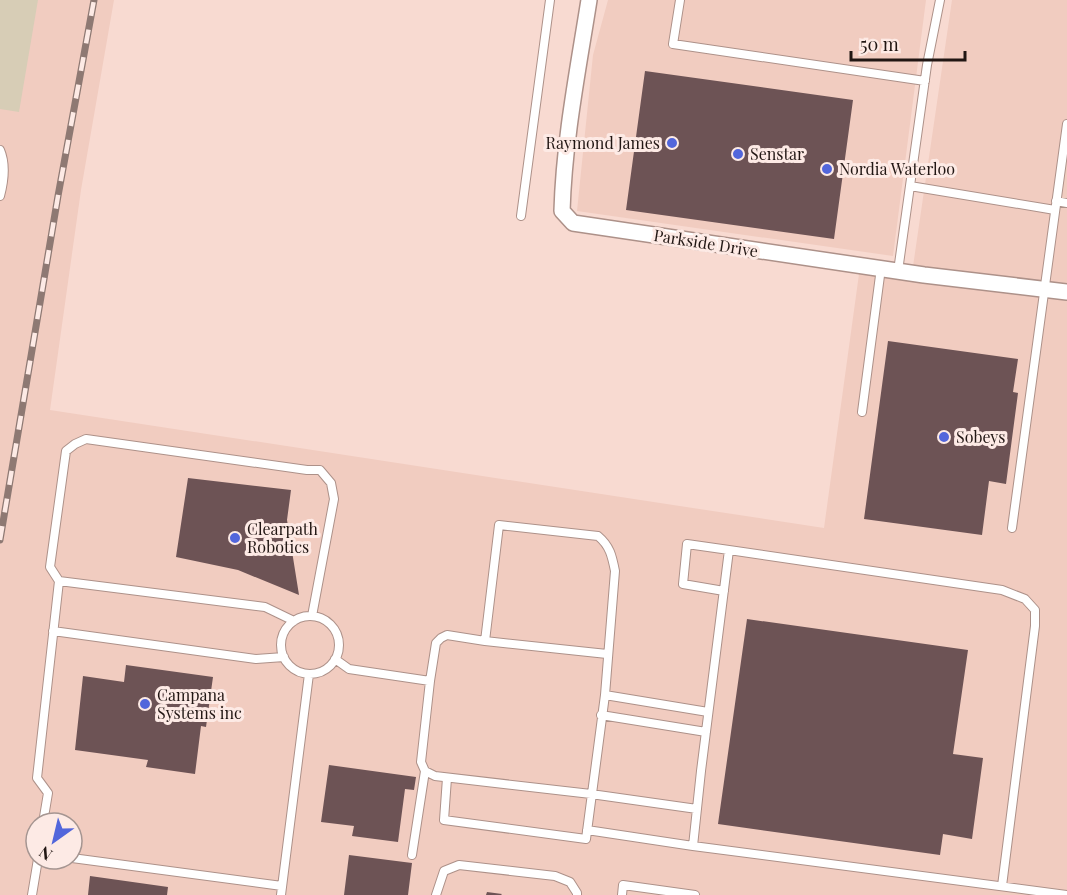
<svg xmlns="http://www.w3.org/2000/svg" width="1067" height="895" viewBox="0 0 1067 895" font-family="'Playfair Display',serif">
	<style>
		.built { fill: #f1ccc0; fill-rule: evenodd }
		.green { fill: #d7cdb6 }
		.building { fill: #6d5355 }
		.lines { fill: none; stroke-linecap: round; stroke-linejoin: round }
		.service-casing { stroke: #ad9189; stroke-width: 10 }
		.minor-casing { stroke: #ad9189; stroke-width: 18 }
		.service { stroke: #fff; stroke-width: 8 }
		.minor { stroke: #fff; stroke-width: 15 }
		.rail-casing { stroke: #8e7973; stroke-width: 7 }
		.rail { stroke: #fdeae5; stroke-width: 4.5; stroke-dasharray: 14; stroke-linecap: butt }
		.poi-dot { fill: #5266db; stroke: #fdeae5; stroke-width: 2 }
		.labels { text-anchor: middle; stroke-width: 6; stroke-linejoin: round; paint-order: stroke }
		.poi-label { font-size: 16px; fill: #211613; stroke: #fdeae5; text-anchor: start }
		.street-label { font-size: 16px; fill: #211613; stroke: #fdeae5 }
	</style>
	<rect width="100%" height="100%" fill="#f8dad1"/>
	<path class="built" d="M 0,0 L 114,0 L 81,190 L 50,410 L 824,528 L 859,274 L 911,280 L 952,0 L 1067,0 L 1067,895 L 0,895 ZM 36,823 L 72,823 L 72,859 L 36,859 Z
		M 608,0 L 926,0 L 893,256 L 577,211 L 593,55 Z"/>
	<path class="green" d="M 0,0 L 38,0 L 19,112 L 0,109 Z"/>
	<path class="building" d="M 645,71 L 853,100 L 834,239 L 626,210 Z
		M 888,341 L 1018,359 L 1013,392 L 1018,393 L 1006,484 L 989,481 L 982,535 L 864,519 Z
		M 188,478 L 291,490 L 287,520 L 299,595 L 238,570 L 176,557 Z
		M 747,619 L 968,650 L 953,754 L 983,758 L 972,839 L 943,834 L 940,855 L 718,824 Z
		M 126,665 L 213,677 L 206,727 L 201,726 L 195,774 L 146,767 L 148,760 L 75,750 L 83,676 L 124,682 Z
		M 329,765 L 416,777 L 414,790 L 405,789 L 398,842 L 352,836 L 354,826 L 321,822 Z
		M 349,855 L 412,863 L 408,895 L 344,895 Z
		M 90,876 L 168,887 L 167,895 L 88,895 Z
		M 487,892 L 502,894 L 501,895 L 486,895 Z"/>
	<g class="lines">
		<defs>
			<path id="service" d="M 680,0 L 673,44 L 925,81
				M 0,150 C 6,164 4,181 0,196
				M 910,186 L 1055,210
				M 1056,201 L 1067,203
				M 521,216 L 550,0
				M 898,271 L 927,65 L 940,0
				M 862,412 L 881,268
				M 1012,528 L 1067,124
				M 59,581 L 265,607 L 294,621
				M 724,591 L 683,584 L 687,544 L 729,550
				M281 645a29 29 0 1 1 58 0a29 29 0 1 1-58 0Z
				M 53,631 L 256,659 L 284,657
				M 335,659 L 349,669 L 430,681 L 421,762 L 425,771 L 435,776 L 591,794 L 697,809
				M 430,681 L 436,643 L 441,638 L 447,635 L 485,641
				M 605,695 L 708,712
				M 601,715 L 706,732
				M 447,778 L 444,820 L 586,839 L 605,695 L 615,571 C 612,556 610,546 598,536 L 499,525 L 485,641 L 607,654
				M 43,823 L 48,793 L 37,778 L 59,581 L 50,567 L 66,451 L 75,444 L 86,439 L 307,470 L 320,470 L 331,483 L 334,499 L 312,616
				M 587,830 L 693,846 L 1067,895
				M 693,846 L 701,771 L 729,550 L 1002,590 L 1025,599 L 1035,610 L 1035,626 L 1002,886
				M 412,855 L 425,771
				M 72,858 L 282,886
				M 32,895 L 38,859
				M 281,895 L 309,674
				M 436,895 L 444,871 L 459,865 L 555,876 L 570,882 L 577,893 L 577,895
				M 622,895 L 623,885 L 695,895"/>
			<path id="minor" d="M 589,0 C 578,70 564,140 562,211 L 573,223 L 924,275 L 1067,292"/>
		</defs>
		<use href="#service" class="service-casing"/>
		<use href="#minor" class="minor-casing"/>
		<use href="#service" class="service"/>
		<use href="#minor" class="minor"/>
		<defs>
			<path id="rail" d="M 0,540 L 58,196 L 94,0"/>
		</defs>
		<use href="#rail" class="rail-casing"/>
		<use href="#rail" class="rail"/>
	</g>
	<g class="poi-dot">
		<circle cx="672" cy="143" r="6"/>
		<circle cx="738" cy="154" r="6"/>
		<circle cx="827" cy="169" r="6"/>
		<circle cx="944" cy="437" r="6"/>
		<circle cx="235" cy="538" r="6"/>
		<circle cx="145" cy="704" r="6"/>
	</g>
	<g class="labels">
		<g class="poi-label">
			<text x="660" y="149" text-anchor="end">Raymond James</text>
			<text x="750" y="160">Senstar</text>
			<text x="839" y="175">Nordia Waterloo</text>
			<text x="956" y="443">Sobeys</text>
			<text x="247" y="535">Clearpath<tspan x="247" dy="18">Robotics</tspan></text>
			<text x="157" y="701">Campana<tspan x="157" dy="18">Systems inc</tspan></text>
		</g>
		<g class="street-label">
			<text transform="translate(706 243) rotate(9)" y="6">Parkside Drive</text>
		</g>
	</g>
	<g transform="translate(54 841) rotate(214)"><circle r="28" fill="#fdeae5" stroke="#a59591" stroke-width="1.5"/>
	<path d="M0-4.5L10 22L0 15L-10 22Z" fill="#5266db"/>
	<text y="-9" font-size="16" font-weight="bold" text-anchor="middle" fill="#211613">N</text>
	</g>
	<path d="M851 51v9h114v-9" fill="none" stroke="#211613" stroke-width="3"/>
	<text x="860" y="51" font-size="18" fill="#211613" stroke="#fdeae5" stroke-width="4.5" paint-order="stroke">50 m</text>
</svg>
